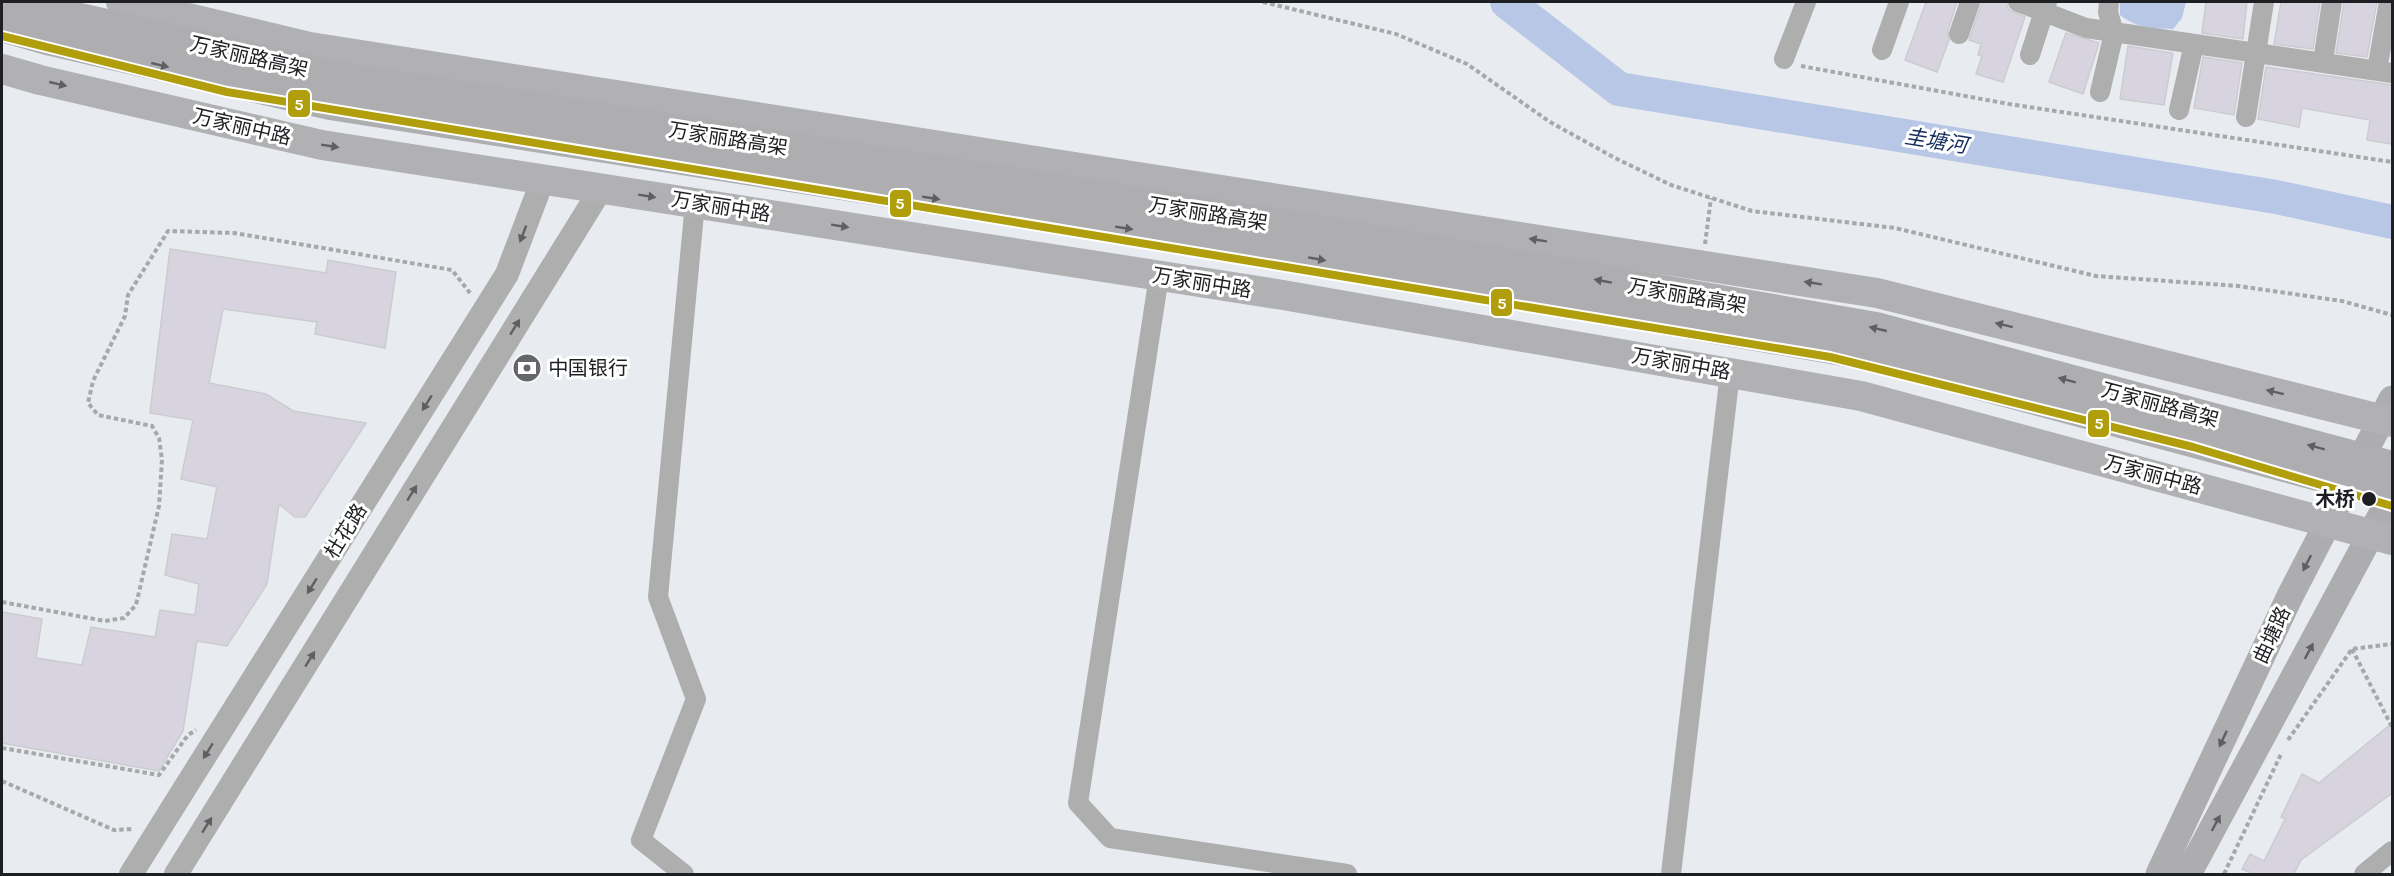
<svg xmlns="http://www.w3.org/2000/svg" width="2394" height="876" font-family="Karla,'Noto Sans SC',sans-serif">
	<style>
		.water { fill: #b7c7e5 }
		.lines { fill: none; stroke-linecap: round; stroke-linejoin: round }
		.river { stroke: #b7c7e5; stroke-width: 34 }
		.building { fill: #d8d4df; stroke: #cbccd0; stroke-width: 1.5 }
		.path { stroke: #a7a8a9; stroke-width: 4; stroke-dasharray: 4.5 3; stroke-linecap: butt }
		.minor { stroke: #aeaeaf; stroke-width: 20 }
		.tertiary { stroke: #aeaeaf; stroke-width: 24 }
		.secondary { stroke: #adadaf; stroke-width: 27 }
		.primary { stroke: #b1b0b3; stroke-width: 30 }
		.trunk-bridge { stroke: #aeaeb0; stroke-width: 32 }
		.metro-1-casing { stroke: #fff; stroke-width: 12 }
		.metro-1 { stroke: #b09e0c; stroke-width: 8 }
		.oneway { fill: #5e5f62 }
		.oneway2 { fill: #606063 }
		.oneway3 { fill: #5e5f61 }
		.stop-dot { fill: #1d1f22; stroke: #fff; stroke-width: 2 }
		.labels { text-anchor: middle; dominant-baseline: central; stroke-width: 6; stroke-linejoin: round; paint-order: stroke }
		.street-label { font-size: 20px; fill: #1d1f22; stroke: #fff }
		.poi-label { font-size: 20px; fill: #1d1f22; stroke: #fff; text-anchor: start }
		.stop-label { font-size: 20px; font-weight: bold; fill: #1d1f22; stroke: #fff; text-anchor: end }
		.water-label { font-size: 21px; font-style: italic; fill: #162d5e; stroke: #fff }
		.line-badge { stroke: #fff; stroke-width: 2 }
		.badge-label { font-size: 16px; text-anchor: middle; font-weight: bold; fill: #fff }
	</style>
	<rect width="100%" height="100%" fill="#e8ebf0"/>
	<path class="water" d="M2120,2H2186L2182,18L2173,29C2152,28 2136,28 2120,15Z"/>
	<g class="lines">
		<path class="river" d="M1507,2L1619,89L2276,197L2392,222"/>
	</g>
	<path class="building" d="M1926,2H1957L1948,30L1949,40L1937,72L1905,60Z
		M1982,2H2006L2009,10L2025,17L2003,82L1976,74L1982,56L1978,55L1981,44L1969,40Z
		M2206,2H2247L2243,39L2202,33Z
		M2281,2H2320L2313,49L2274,44Z
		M2344,2H2377L2367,57L2336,53Z
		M2066,33L2099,43L2083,94L2049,82Z
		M2128,46L2173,53L2164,105L2120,99Z
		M2203,57L2242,63L2234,115L2194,108Z
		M2266,67L2392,85V144L2367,140L2370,120L2302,108L2299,127L2258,119Z
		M170,249L326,273L328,260L396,272L385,348L315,334L317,322L223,309L209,383L266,394L293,411L366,423L305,517H295L279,504L267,584L227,646L197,641L183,731L159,771L2,743V612L42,619L36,658L82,665L91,627L155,637L160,610L195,615L199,584L165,575L172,534L207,539L217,487L181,479L193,420L150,413Z
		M2392,723V793L2301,860L2294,874H2254L2242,869L2250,854L2264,861L2285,819L2281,817L2302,774L2319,783Z"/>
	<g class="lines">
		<path class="path" d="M1263,2L1396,34L1467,64L1550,122L1615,158L1671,185L1752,211L1895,228L2096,276L2238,286L2342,301L2392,315
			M1801,66L2009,104L2392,162
			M1705,244L1711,198
			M2,602L105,621L124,618L136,605L159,506L162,460L159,438L152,426L98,415L88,403L93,381L125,316L128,295L168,231L234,233L452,270L470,293
			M2352,649L2392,727
			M2288,740L2352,649L2392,644
			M2,748L159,775L188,735L196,730
			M2,781L114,830L134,829
			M2224,874L2282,752"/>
		<path class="minor" d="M2018,2L2086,28L2392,73
			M1959,34L1970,2
			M1882,50L1899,2
			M2030,55L2047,2
			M1784,59L1806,2
			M2323,61L2332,2
			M2377,70L2389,2
			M2100,92L2114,33L2108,12L2109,2
			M2179,110L2194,44
			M2246,117L2264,2
			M1159,276L1078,803L1110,838L1347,874
			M684,874L641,840L696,699L658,597L695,203
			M1671,874L1730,373
			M2364,874L2392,851"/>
		<path class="tertiary" d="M131,874L507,274L543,179
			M176,874L601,189"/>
		<path class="secondary" d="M2159,874L2290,596L2392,399
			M2188,874L2392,495"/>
		<path class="primary" d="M121,2L310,47L1877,293L2392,422
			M2,69L40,80L322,145L1283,295L1861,396L2392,540"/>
		<path class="trunk-bridge" d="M16,2L58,14L335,77L1295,227L1876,328L2392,467
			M2,26L51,40L330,104L1290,254L1871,355L2392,495"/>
		<g class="metro-1-casing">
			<path id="metro-1" d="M2,36L227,92L1830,357L2193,447L2392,506"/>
		</g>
		<use href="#metro-1" class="metro-1"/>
	</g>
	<defs><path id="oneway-solid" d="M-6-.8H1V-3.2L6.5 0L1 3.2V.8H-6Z" transform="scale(1.5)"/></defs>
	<g class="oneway">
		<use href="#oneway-solid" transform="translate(160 65) rotate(13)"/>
		<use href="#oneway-solid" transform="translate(931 198) rotate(9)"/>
		<use href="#oneway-solid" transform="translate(1124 228) rotate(9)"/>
		<use href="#oneway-solid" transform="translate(1317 259) rotate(10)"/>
		<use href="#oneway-solid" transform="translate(1603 281) rotate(-170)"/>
		<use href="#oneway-solid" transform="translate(1878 329) rotate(-167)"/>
		<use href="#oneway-solid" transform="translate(2067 380) rotate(-165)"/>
		<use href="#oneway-solid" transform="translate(2316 447) rotate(-165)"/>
	</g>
	<g class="oneway2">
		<use href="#oneway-solid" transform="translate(58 84) rotate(13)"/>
		<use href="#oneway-solid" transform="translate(330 146) rotate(9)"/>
		<use href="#oneway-solid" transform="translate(647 196) rotate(9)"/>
		<use href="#oneway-solid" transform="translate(840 226) rotate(9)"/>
		<use href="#oneway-solid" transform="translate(1538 240) rotate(-171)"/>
		<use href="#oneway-solid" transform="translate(1813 283) rotate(-171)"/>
		<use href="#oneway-solid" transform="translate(2004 325) rotate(-166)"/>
		<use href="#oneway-solid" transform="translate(2275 392) rotate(-166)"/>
	</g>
	<g class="oneway3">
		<use href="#oneway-solid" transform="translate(523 234) rotate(111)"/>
		<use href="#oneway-solid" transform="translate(515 327) rotate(-58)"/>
		<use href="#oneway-solid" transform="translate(427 403) rotate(122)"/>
		<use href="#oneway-solid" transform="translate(412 493) rotate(-58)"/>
		<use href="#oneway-solid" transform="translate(2307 563) rotate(117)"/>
		<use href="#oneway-solid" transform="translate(312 586) rotate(122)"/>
		<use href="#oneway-solid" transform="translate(2309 651) rotate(-62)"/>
		<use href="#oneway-solid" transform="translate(310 659) rotate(-58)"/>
		<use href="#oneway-solid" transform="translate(2223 739) rotate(115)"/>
		<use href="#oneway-solid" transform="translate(208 751) rotate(122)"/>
		<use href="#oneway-solid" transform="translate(2216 823) rotate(-62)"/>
		<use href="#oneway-solid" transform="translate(207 825) rotate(-58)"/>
	</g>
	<defs>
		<g id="bank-disc" transform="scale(1.5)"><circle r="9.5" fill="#64666a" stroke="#fff"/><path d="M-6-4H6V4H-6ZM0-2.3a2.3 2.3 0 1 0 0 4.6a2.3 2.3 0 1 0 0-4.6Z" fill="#fff"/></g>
	</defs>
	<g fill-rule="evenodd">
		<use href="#bank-disc" x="527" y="368"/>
	</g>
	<circle class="stop-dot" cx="2369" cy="499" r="8"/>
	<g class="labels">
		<g class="street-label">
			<text transform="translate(249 57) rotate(13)">万家丽路高架</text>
			<text transform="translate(242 127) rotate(13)">万家丽中路</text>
			<text transform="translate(728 139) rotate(9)">万家丽路高架</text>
			<text transform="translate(721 207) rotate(9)">万家丽中路</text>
			<text transform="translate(1208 214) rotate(9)">万家丽路高架</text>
			<text transform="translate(1202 283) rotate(9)">万家丽中路</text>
			<text transform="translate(1687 296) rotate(10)">万家丽路高架</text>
			<text transform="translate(1681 364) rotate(10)">万家丽中路</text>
			<text transform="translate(2160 405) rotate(15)">万家丽路高架</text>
			<text transform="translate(2153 475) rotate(15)">万家丽中路</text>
			<text transform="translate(346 531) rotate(-58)">杜花路</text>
			<text transform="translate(2272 635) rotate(-65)">曲塘路</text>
		</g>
		<g class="poi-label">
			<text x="548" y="368">中国银行</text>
		</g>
		<g class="stop-label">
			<text x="2355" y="499">木桥</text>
		</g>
		<g class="water-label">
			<text transform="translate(1936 141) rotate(9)">圭塘河</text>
		</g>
	</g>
	<g class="line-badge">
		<rect x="287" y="89" width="24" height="29" rx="6" fill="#b09e0c"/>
		<rect x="889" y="189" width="23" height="29" rx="6" fill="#b09e0c"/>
		<rect x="1490" y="288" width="23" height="29" rx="6" fill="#b09e0c"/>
		<rect x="2087" y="409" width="23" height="29" rx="6" fill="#b09e0c"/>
	</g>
	<g class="badge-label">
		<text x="299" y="110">5</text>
		<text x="900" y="209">5</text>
		<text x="1502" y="309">5</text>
		<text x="2099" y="429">5</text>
	</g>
	<rect width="2394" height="876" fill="none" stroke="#1d1f22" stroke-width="6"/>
</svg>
